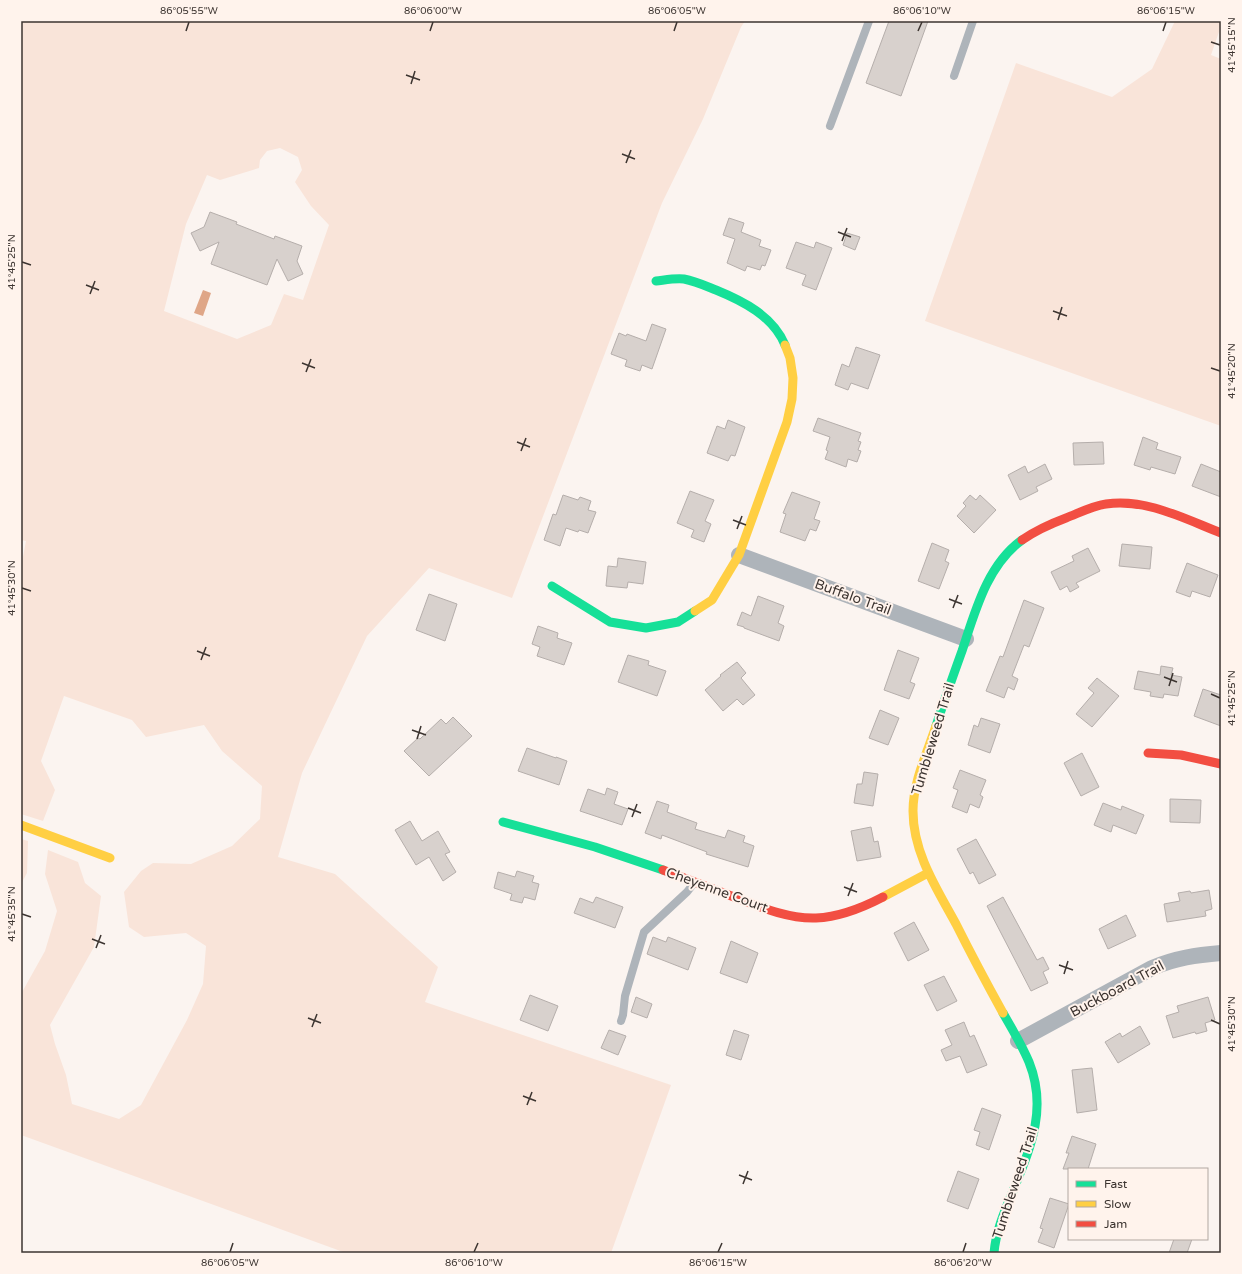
<svg xmlns="http://www.w3.org/2000/svg" width="1242" height="1274" font-family="'Varela Round',sans-serif">
	<style>
		.green { fill: #f9e4d9; fill-rule: evenodd }
		.water { fill: #dfa687 }
		.building { fill: #d8d1cd; stroke: #b5aeab }
		.lines { fill: none; stroke-linecap: round; stroke-linejoin: round }
		.lane { stroke: #aeb4ba; stroke-width: 8 }
		.street { stroke: #aeb4ba; stroke-width: 16 }
		.fast { stroke: #16e098; stroke-width: 9 }
		.slow { stroke: #ffcf43; stroke-width: 9 }
		.jam { stroke: #f24e42; stroke-width: 9 }
		.ticks { fill: none; stroke: #3c3430; stroke-width: 1.5 }
		.labels { text-anchor: middle; dominant-baseline: central; stroke-width: 4; stroke-linejoin: round; paint-order: stroke }
		.street-label { font-size: 14px; fill: #3c3430; stroke: #fff3ec }
		.neatline { fill: none; stroke: #3c3430; stroke-width: 1.5 }
		.ticks-label { font-size: 10px; text-anchor: middle; fill: #3c3430 }
	</style>
	<rect width="100%" height="100%" fill="#fbf4f0"/>
	<path class="green" d="M21,21H745L741,27L703,119L662,203L512,598L429,568L367,636L302,773L278,857L335,874L438,967L425,1002L671,1085L611,1253H346L21,1135V994L45,951L57,911L45,874L48,850L78,862L85,883L101,896L94,947L50,1025L55,1044L66,1075L72,1104L119,1119L141,1105L187,1020L203,984L206,946L186,933L144,937L129,927L124,892L141,871L153,863L191,864L232,846L260,819L262,786L222,751L204,725L146,737L132,720L64,696L41,761L55,790L43,821L21,814V567L26,541L21,540ZM280,148L298,157L302,170L295,182L311,206L329,225L303,300L284,294L271,325L237,339L164,311L186,224L207,175L220,180L259,168L260,160L267,151Z
		M1175,21H1221V26L1211,55L1221,59V426L925,321L1016,63L1112,97L1152,69Z
		M21,839L28,841L27,873L21,884Z"/>
	<path class="water" d="M203,290L211,293L203,316L194,313Z"/>
	<path class="building" d="M889,21H928L901,96L866,83Z
		M210,212L237,222L236,224L274,239L275,236L302,246L297,261L303,274L288,281L277,259L267,285L211,264L219,242L200,251L191,233L204,227Z
		M729,218L744,223L741,232L761,240L759,246L771,250L765,266L762,265L760,270L747,266L745,271L727,263L735,239L723,235Z
		M847,233L860,237L855,250L843,245Z
		M796,242L814,248L816,242L832,248L816,290L802,285L806,275L786,268Z
		M652,324L666,329L652,369L642,365L640,371L625,366L627,360L611,354L619,333L626,336L627,334L646,341Z
		M856,347L880,355L868,389L851,383L848,390L835,385L842,364L849,367Z
		M818,418L861,433L858,441L861,442L858,450L861,451L857,462L848,459L846,467L825,459L828,451L826,450L830,437L813,431Z
		M728,420L745,427L735,456L731,455L728,461L707,453L717,426L725,429Z
		M1143,437L1158,443L1156,449L1181,457L1175,474L1151,467L1150,470L1134,465Z
		M1103,442L1104,464L1074,465L1073,443Z
		M1045,464L1052,479L1036,487L1038,491L1020,500L1008,475L1025,466L1028,473Z
		M1201,464L1221,472V497L1192,486Z
		M690,491L714,500L705,521L711,524L704,542L691,537L694,530L677,523Z
		M792,492L820,502L814,519L820,521L816,531L810,529L805,541L780,532L786,514L783,513Z
		M563,495L578,500L580,497L591,501L588,510L596,512L588,533L579,530L578,532L566,528L560,546L544,540L553,514L556,515Z
		M970,495L976,500L980,495L996,510L974,533L957,516L966,506L963,503Z
		M932,543L949,550L945,561L949,563L939,589L918,581Z
		M1122,544L1152,547L1150,569L1119,566Z
		M1088,548L1100,571L1076,583L1079,587L1070,592L1067,586L1060,590L1051,572L1074,561L1072,556Z
		M618,558L646,562L643,584L628,582L627,588L606,586L608,566L617,567Z
		M1187,563L1218,575L1210,597L1192,591L1190,597L1176,592Z
		M429,594L457,604L445,641L416,630Z
		M758,596L784,606L778,623L784,626L779,641L744,628V627L737,625L742,612L751,616Z
		M1024,600L1044,608L1029,647L1024,645L1012,676L1018,679L1014,690L1008,687L1004,698L986,691L1000,656L1003,657Z
		M538,626L558,633L557,638L572,643L564,665L537,656L540,647L532,644Z
		M898,650L919,658L910,682L915,684L909,699L884,690Z
		M628,655L649,661L648,665L666,671L657,696L618,682Z
		M737,662L746,673L741,678L755,695L743,705L737,699L723,711L705,690L721,676L720,675Z
		M1161,666L1173,668L1171,675L1182,677L1178,696L1164,694L1163,698L1150,696L1151,692L1134,689L1138,671L1160,675Z
		M1097,678L1119,696L1092,727L1076,714L1094,693L1088,688Z
		M1203,689L1221,695V726L1194,716Z
		M880,710L899,718L888,745L869,738Z
		M453,717L472,736L429,776L404,751L418,738L420,739L441,719L446,724Z
		M981,718L1000,724L990,753L968,745L974,725L978,727Z
		M527,748L556,758V757L567,761L559,785L518,771Z
		M1082,753L1099,787L1081,796L1064,763Z
		M960,770L986,780L980,795L983,797L979,808L970,804L967,813L952,807L958,790L953,788Z
		M864,772L878,774L873,806L854,803L857,784H862Z
		M607,788L618,792L614,804L628,809L622,825L580,811L588,789L605,795Z
		M1170,799L1201,800L1200,823L1170,822Z
		M657,801L669,805L667,812L697,823L695,829L725,838L728,830L745,836L743,842L754,846L748,867L706,854L707,852L662,835L661,839L645,833Z
		M1103,803L1121,810L1122,806L1144,815L1136,834L1113,825L1111,832L1094,825Z
		M410,821L422,841L438,831L450,852L445,854L456,872L443,881L429,857L416,865L395,830Z
		M871,827L874,842L878,841L881,857L857,861L851,831Z
		M976,839L996,875L979,884L973,872L970,874L957,849Z
		M517,871L534,876L532,882L539,884L535,900L524,897L522,903L510,900L512,894L494,888L498,872L515,877Z
		M1209,890L1212,909L1205,911L1206,916L1167,922L1164,904L1180,901L1178,893L1190,891L1191,893Z
		M596,897L623,907L615,928L574,913L580,898L593,903Z
		M1003,897L1037,960L1043,957L1049,969L1043,972L1048,983L1031,991L987,906Z
		M1126,915L1136,936L1108,949L1099,929Z
		M914,922L929,950L908,961L894,933Z
		M653,937L666,942L668,937L696,948L688,970L647,954Z
		M731,941L758,953L747,983L720,973Z
		M944,976L957,1001L937,1011L924,985Z
		M530,995L558,1006L548,1031L520,1020Z
		M636,997L652,1004L647,1018L631,1012Z
		M1208,997L1215,1020L1205,1023L1207,1031L1196,1034L1195,1032L1173,1038L1166,1016L1179,1012L1177,1006Z
		M964,1022L970,1037L974,1035L987,1065L967,1073L960,1056L946,1061L941,1050L952,1045L945,1030Z
		M1140,1026L1150,1044L1118,1063L1105,1042L1120,1033L1122,1037Z
		M609,1030L626,1036L618,1055L601,1048Z
		M734,1030L749,1035L741,1060L726,1055Z
		M1092,1068L1097,1110L1077,1113L1072,1070Z
		M982,1108L1001,1115L989,1150L976,1145L980,1132L974,1130Z
		M1072,1136L1096,1144L1088,1169H1063L1069,1153H1066Z
		M958,1171L979,1179L968,1209L947,1201Z
		M1050,1198L1069,1204L1054,1248L1038,1242L1043,1229L1040,1228Z
		M1174,1239H1192L1187,1253H1169Z"/>
	<g class="lines">
		<path class="lane" d="M954,76L973,21
			M830,126L869,21
			M621,1021L623,1015L625,996L644,932L687,892L694,883"/>
		<path class="street" d="M739,555L966,639
			M1018,1041L1152,968C1175,958 1197,955 1221,953"/>
		<path class="fast" d="M656,281C665,280 675,278 684,279C695,281 706,286 716,290C743,301 773,316 785,345
			M552,586L610,622L646,628L678,622L695,611
			M936,726C944,701 953,676 962,651C975,612 987,565 1022,540
			M503,822L595,847L663,870
			M994,1253C996,1229 1006,1208 1015,1186C1032,1144 1047,1107 1029,1062C1022,1045 1012,1029 1003,1013"/>
		<path class="slow" d="M695,611L712,600L739,555L787,422L792,399L793,378L790,358L785,345
			M936,726C927,753 913,782 913,811C913,853 937,889 956,924C971,954 987,984 1003,1013
			M21,825L110,858
			M883,897L928,873"/>
		<path class="jam" d="M1022,540C1035,531 1050,524 1066,518C1079,513 1092,506 1106,504C1146,498 1185,519 1221,533
			M1148,753L1181,755L1221,764
			M663,870C687,879 710,888 734,897C760,907 788,919 816,918C840,917 862,908 883,897"/>
	</g>
	<path class="ticks" d="M186,31L189,22M430,31L433,22M674,31L677,22M918,31L922,22M1163,31L1166,22M1211,42L1220,45M406,75L420,80M411,84L415,71M622,154L635,159M626,163L631,150M838,232L851,237M842,241L847,228M22,262L31,265M86,285L99,290M90,294L95,281M1053,311L1067,316M1058,320L1062,307M302,363L315,368M1211,368L1220,371M306,372L311,359M517,442L530,447M521,451L526,438M733,520L746,525M737,529L742,516M22,588L31,591M949,599L962,604M953,608L958,595M197,651L210,656M201,660L206,647M1164,677L1177,682M1169,686L1173,673M1211,694L1220,698M412,730L426,735M417,739L421,726M628,808L641,813M632,817L637,804M844,887L857,892M848,896L853,883M22,914L31,917M92,939L105,944M96,948L101,935M1059,965L1073,970M1064,974L1068,961M308,1018L321,1023M1211,1020L1220,1024M312,1027L317,1014M523,1096L536,1101M527,1105L532,1092M739,1175L752,1180M743,1184L748,1171M230,1252L233,1243M474,1252L478,1243M718,1252L722,1243M963,1252L966,1243"/>
	<g class="labels">
		<g class="street-label">
			<text transform="translate(853 597) rotate(20)">Buffalo Trail</text>
			<text transform="translate(933 739) rotate(-73)">Tumbleweed Trail</text>
			<text transform="translate(717 890) rotate(20)">Cheyenne Court</text>
			<text transform="translate(1117 989) rotate(-28)">Buckboard Trail</text>
			<text transform="translate(1015 1183) rotate(-72)">Tumbleweed Trail</text>
		</g>
	</g>
	<rect width="1242" height="1274" fill="none" stroke="#fff3ec" stroke-width="44"/>
	<rect x="1068" y="1168" width="140" height="72" fill="#fff3ec" stroke="#b1a7a1"/>
	<rect x="1076" y="1181" width="20" height="6" fill="#16e098" stroke="#b1a7a1"/>
	<text x="1104" y="1188" font-size="12" fill="#3c3430">Fast</text>
	<rect x="1076" y="1201" width="20" height="6" fill="#ffcf43" stroke="#b1a7a1"/>
	<text x="1104" y="1208" font-size="12" fill="#3c3430">Slow</text>
	<rect x="1076" y="1221" width="20" height="6" fill="#f24e42" stroke="#b1a7a1"/>
	<text x="1104" y="1228" font-size="12" fill="#3c3430">Jam</text>
	<rect x="22" y="22" width="1198" height="1230" class="neatline"/>
	<g class="ticks-label">
		<text x="189" y="14">86°05'55"W</text>
		<text x="433" y="14">86°06'00"W</text>
		<text x="677" y="14">86°06'05"W</text>
		<text x="922" y="14">86°06'10"W</text>
		<text x="1166" y="14">86°06'15"W</text>
		<text transform="translate(1231 45) rotate(-90)" y="4">41°45'15"N</text>
		<text transform="translate(11 262) rotate(-90)" y="4">41°45'25"N</text>
		<text transform="translate(1231 371) rotate(-90)" y="4">41°45'20"N</text>
		<text transform="translate(11 588) rotate(-90)" y="4">41°45'30"N</text>
		<text transform="translate(1231 698) rotate(-90)" y="4">41°45'25"N</text>
		<text transform="translate(11 914) rotate(-90)" y="4">41°45'35"N</text>
		<text transform="translate(1231 1024) rotate(-90)" y="4">41°45'30"N</text>
		<text x="230" y="1266">86°06'05"W</text>
		<text x="474" y="1266">86°06'10"W</text>
		<text x="718" y="1266">86°06'15"W</text>
		<text x="963" y="1266">86°06'20"W</text>
	</g>
</svg>
